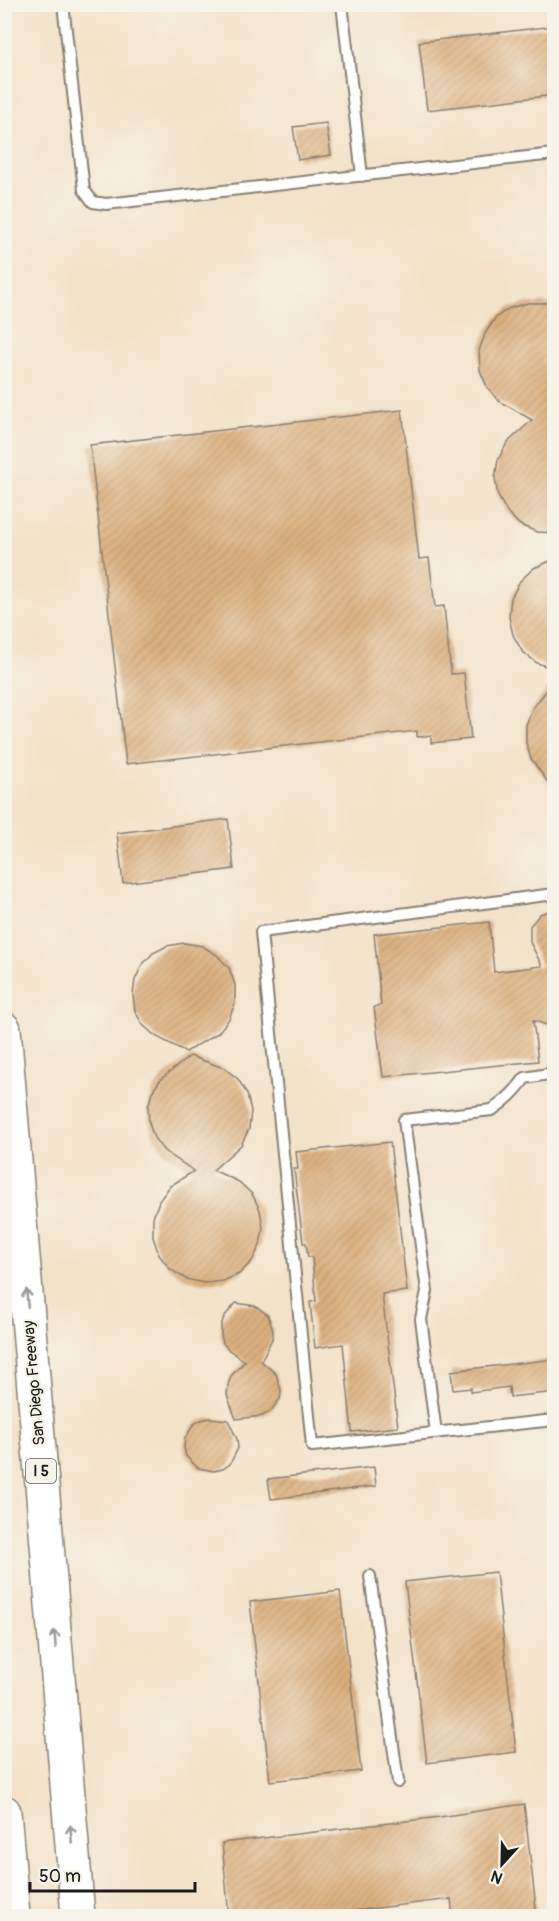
<svg xmlns="http://www.w3.org/2000/svg" width="559" height="1921" font-family="Pangolin,sans-serif">
	<style>
		.building { fill: url(#building-hatch) }
		.lines { fill: none; stroke-linecap: round; stroke-linejoin: round }
		.lane-casing { stroke: #887f72; stroke-width: 14 }
		.highway-casing { stroke: #887f72; stroke-width: 36 }
		.lane { stroke: #fff; stroke-width: 10 }
		.highway { stroke: #fff; stroke-width: 33 }
		.oneway { stroke: #999 }
		.labels { text-anchor: middle; dominant-baseline: central; stroke-width: 4.5; stroke-linejoin: round; paint-order: stroke }
		.shield { fill: #f7f3e8; stroke: #5e5c59; stroke-width: 1.5 }
		.shield-label { font-size: 15px; font-weight: bold; fill: #1c1c1c }
		.street-label { font-size: 16px; fill: #1c1c1c; stroke: #f7f3e8 }
	</style>
	<defs>
		<pattern id="building-hatch" width="6" height="6" patternUnits="userSpaceOnUse" patternTransform="scale(1.5)"><rect width="6" height="6" fill="#dcb07f"/><path d="M-1 1l2-2M0 6l6-6M5 7l2-2" fill="none" stroke="#bc976d"/></pattern>
	</defs>
	<rect width="100%" height="100%" fill="#f7f3e8"/>
	<filter id="ink" filterUnits="userSpaceOnUse"><feTurbulence type="fractalNoise" baseFrequency=".0167" numOctaves="2"/><feDisplacementMap in="SourceGraphic" scale="12" xChannelSelector="R" yChannelSelector="G"/><feConvolveMatrix kernelMatrix="1 2 1 2 8 2 1 2 1" color-interpolation-filters="sRGB"/></filter>
	<filter id="wash" filterUnits="userSpaceOnUse"><feTurbulence type="fractalNoise" baseFrequency=".008" numOctaves="4" result="noise"/><feDisplacementMap in="SourceGraphic" scale="24" xChannelSelector="R" yChannelSelector="G"/><feGaussianBlur stdDeviation="1.35" result="paint"/><feColorMatrix in="noise" values="0 0 0 0 0 0 0 0 0 0 0 0 0 0 0 0 0 1.4 0 .05"/><feComposite in="paint" operator="in"/></filter>
	<g filter="url(#wash)">
		<rect width="100%" height="100%" fill="#f3e2c9"/>
		<g id="blocks">
			<path class="building" d="M555,26V95L427,110L419,42Z
				M326,123L331,155L298,160L293,127Z
				M528,303H546L555,307V533L537,532L520,525L507,512L498,496L495,478L498,460L507,443L532,420L499,401L487,387L480,370L479,351L485,334L495,318L510,308Z
				M402,410L419,559L429,558L435,607L444,606L451,674L464,673L471,739L431,743V736L417,737V731L126,764L90,445Z
				M555,559V669L537,663L522,651L513,635L509,617L511,598L520,581L534,568Z
				M555,680V792L531,759L526,743V725L532,709Z
				M228,819L234,869L123,883L117,833Z
				M555,909V1028L533,1020L538,1061L383,1077L374,1007L381,1005L374,934L489,922L494,972L542,966L530,942V926L540,914Z
				M184,943L202,946L217,955L229,968L235,985V1003L229,1019L218,1033L186,1052L155,1036L143,1025L135,1011L133,995L135,980L142,965L153,953L167,946Z
				M190,1056L224,1068L238,1079L247,1094L251,1111L249,1129L241,1145L213,1170L239,1182L252,1194L260,1210L263,1228L260,1245L252,1261L239,1274L223,1281L204,1283L186,1279L170,1269L159,1255L153,1237V1218L159,1201L170,1186L194,1171L164,1151L154,1138L149,1123L148,1107L152,1092L161,1079Z
				M390,1142L407,1291L382,1294L398,1427L352,1432L343,1344L315,1348L310,1302L316,1301L312,1257H308L306,1243H303L294,1169H298L296,1152Z
				M236,1303L255,1306L268,1315L273,1331L272,1339L261,1361L276,1374L281,1390L280,1399L270,1412L262,1416L236,1419L227,1395L228,1385L231,1376L245,1361L229,1350L223,1343L221,1335V1326L224,1317Z
				M555,1359V1392L510,1397L509,1387L471,1392V1388L453,1390L451,1371Z
				M210,1418L228,1420L237,1439L238,1448L230,1464L223,1469L214,1471L198,1468L186,1456L184,1447L185,1438L194,1424L201,1420Z
				M374,1467L376,1486L271,1499L268,1479Z
				M496,1572L516,1752L427,1763L405,1582Z
				M340,1591L361,1771L270,1781L250,1602Z
				M524,1804L537,1917H453L451,1899L302,1917H229L222,1843L440,1817Z"/>
		</g>
	</g>
	<g filter="url(#ink)">
		<use href="#blocks" fill-opacity="0" stroke="#887f72" stroke-width="1.5"/>
		<g class="lines">
			<g class="lane-casing">
				<path id="lane" d="M63,4L84,190L93,202L106,204L554,154
					M342,4L362,176
					M554,894L261,932L312,1446L554,1420
					M436,1433L421,1319L427,1291L404,1120L492,1110C506,1101 515,1092 525,1078L554,1073
					M370,1576L398,1782"/>
			</g>
			<g class="highway-casing">
				<path id="highway" d="M4,1029L78,1916
					M4,1812L13,1916"/>
			</g>
			<use href="#lane" class="lane"/>
			<use href="#highway" class="highway"/>
		</g>
		<defs><path id="oneway-shaft" d="M-6 0H5M1.5-3L5.5 0L1.5 3" fill="none" stroke-width="1.6" stroke-linecap="round" stroke-linejoin="round" transform="scale(1.5)"/></defs>
		<g class="oneway">
			<use href="#oneway-shaft" transform="translate(27 1298) rotate(-95)"/>
			<use href="#oneway-shaft" transform="translate(55 1639) rotate(-95)"/>
			<use href="#oneway-shaft" transform="translate(71 1834) rotate(-95)"/>
		</g>
	</g>
	<g class="labels">
		<rect class="shield" x="26" y="1459" width="30" height="24" rx="4.5"/>
		<g class="shield-label">
			<text x="41" y="1471">I 5</text>
		</g>
		<g class="street-label">
			<text transform="translate(34 1383) rotate(-95)">San Diego Freeway</text>
		</g>
	</g>
	<rect width="559" height="1921" fill="none" stroke="#f7f3e8" stroke-width="24"/>
	<g transform="translate(502 1864) rotate(202)" stroke="#f7f3e8" stroke-width="4.5" paint-order="stroke">
	<path d="M0-4.5L10 22L0 15L-10 22Z" fill="#1c1c1c"/>
	<text y="-9" font-size="16" font-weight="bold" text-anchor="middle" fill="#1c1c1c">N</text>
	</g>
	<path d="M30 1882v9h165v-9" fill="none" stroke="#1c1c1c" stroke-width="3"/>
	<text x="39" y="1882" font-size="18" fill="#1c1c1c" stroke="#f7f3e8" stroke-width="4.5" paint-order="stroke">50 m</text>
</svg>
